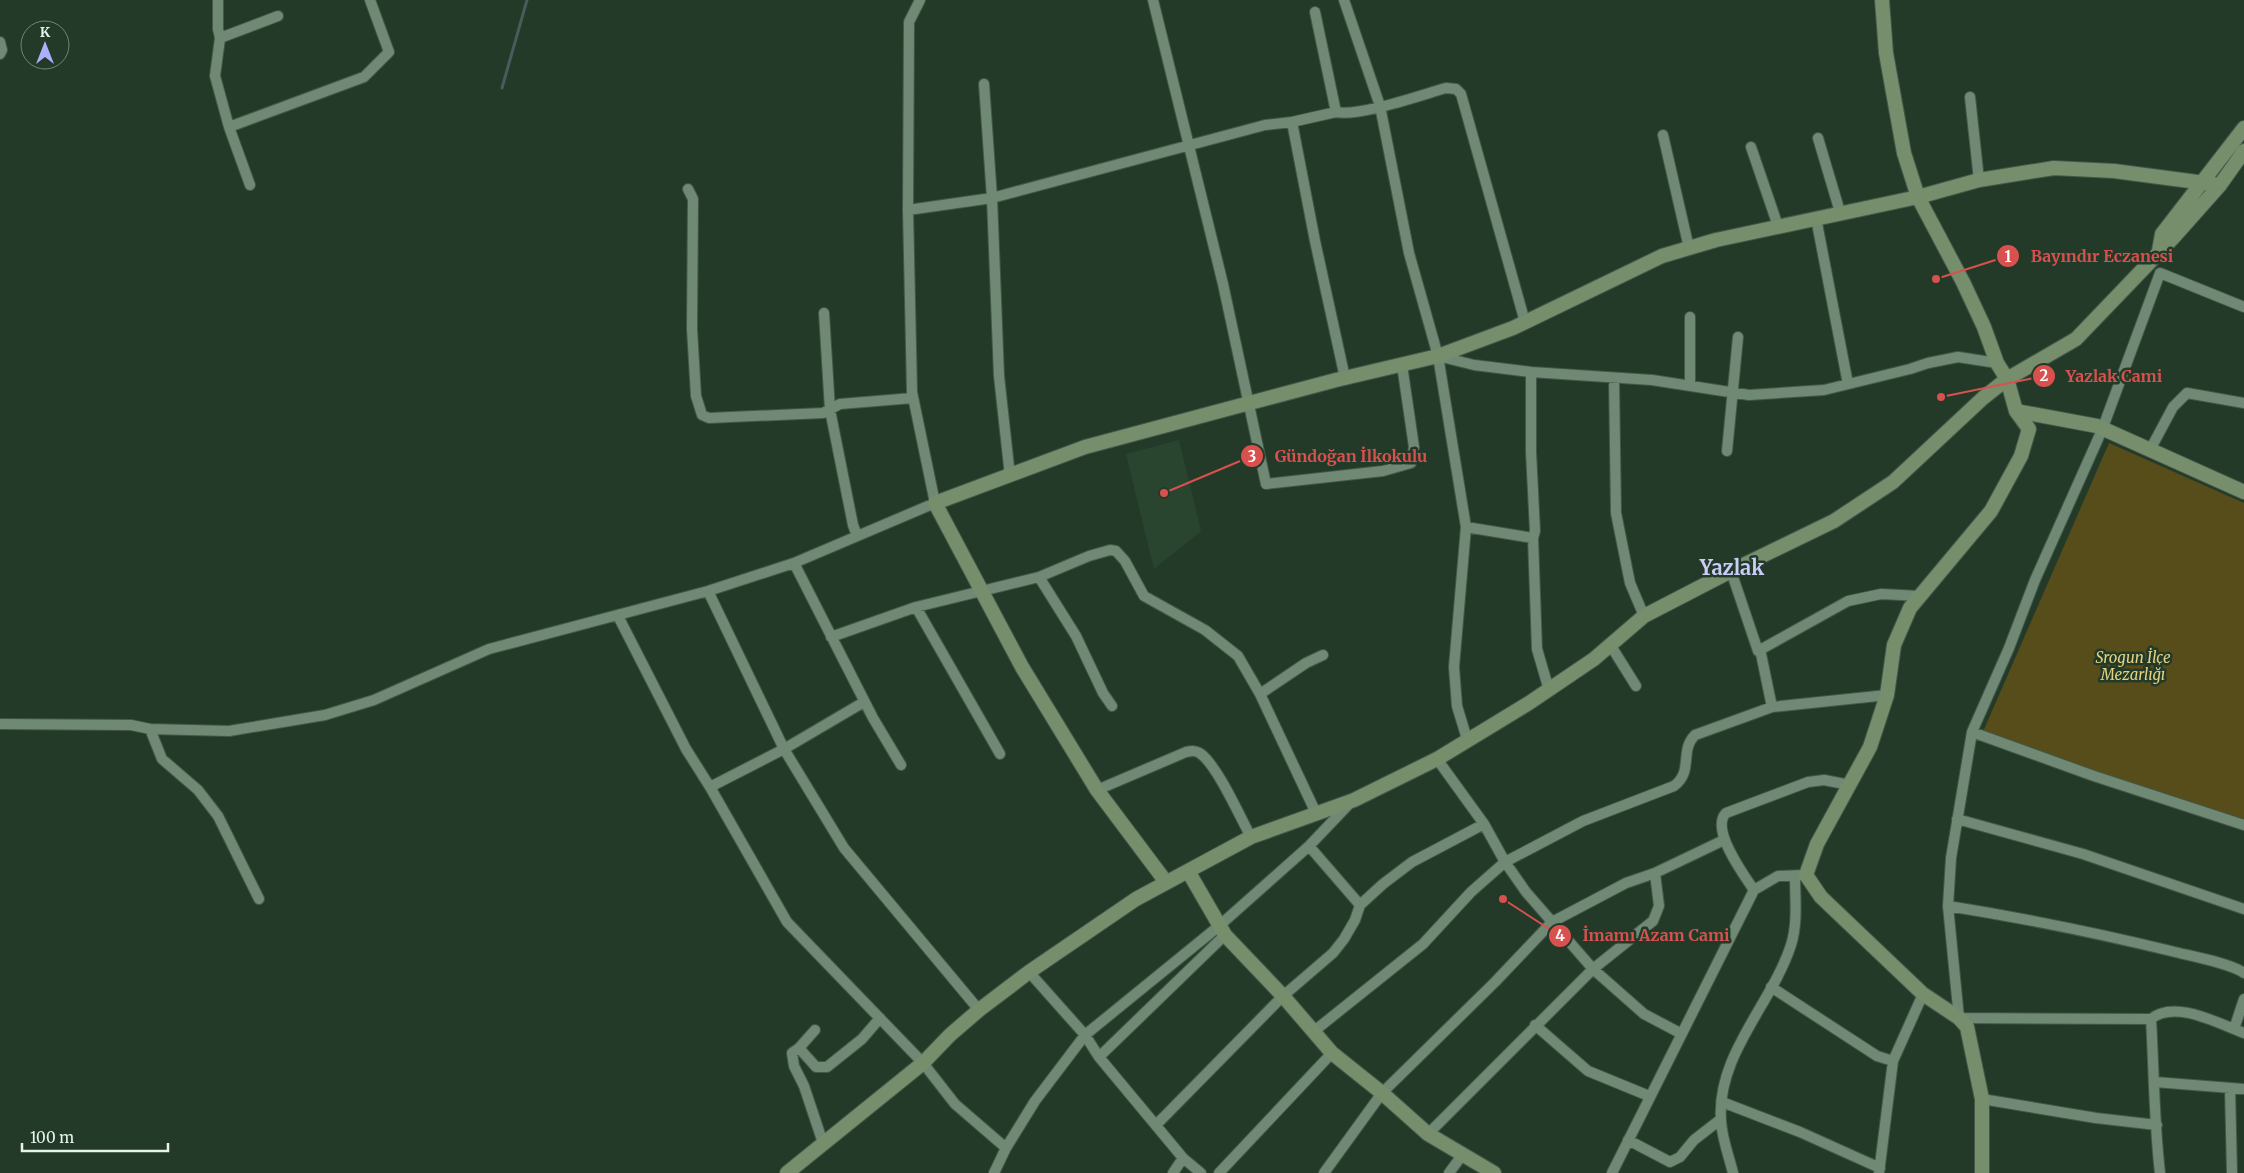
<svg xmlns="http://www.w3.org/2000/svg" width="2244" height="1173" font-family="Merriweather,serif">
	<style>
		.built { fill: #294530 }
		.green { fill: #574d1b }
		.lines { fill: none; stroke-linecap: round; stroke-linejoin: round }
		.stream { stroke: #485d5b; stroke-width: 3 }
		.street-casing { stroke: #445849; stroke-width: 12 }
		.secondary-casing { stroke: #445849; stroke-width: 16 }
		.street { stroke: #708975; stroke-width: 10 }
		.secondary { stroke: #768e6c; stroke-width: 14 }
		.labels { text-anchor: middle; dominant-baseline: central; stroke-width: 5; stroke-linejoin: round; paint-order: stroke }
		.park-label { font-size: 15px; font-style: italic; fill: #e3d280; stroke: #243a29 }
		.district-label { font-size: 20px; font-weight: bold; fill: #cacdf8; stroke: #243a29 }
		.leader { fill: none; stroke: #d9514e; stroke-width: 2 }
		.callout-dot { fill: #d9514e; stroke: #243a29; stroke-width: 2 }
		.mark-label { font-size: 15px; text-anchor: middle; font-weight: bold; fill: #fff }
		.callout-label { font-size: 16px; text-anchor: middle; font-weight: bold; fill: #d9514e; stroke: #243a29; stroke-width: 5; stroke-linejoin: round; paint-order: stroke }
	</style>
	<rect width="100%" height="100%" fill="#243a29"/>
	<path class="built" d="M1179,440L1201,531L1154,569L1126,454Z"/>
	<path class="green" d="M2109,443L2244,503V819L1982,734Z"/>
	<g class="lines">
		<path class="stream" d="M502,88L527,0"/>
		<g class="street-casing">
			<path id="street" d="M218,0V29L220,38L215,76L229,127L250,185
				M1153,0L1223,284L1266,484L1383,471L1411,463L1414,447L1402,365
				M1344,0L1380,106L1409,253L1438,356L1466,527L1454,667L1457,706L1467,739
				M1315,12L1336,112
				M220,38L278,16
				M0,42L2,50L0,54
				M984,84L992,198L999,376L1010,476
				M1970,97L1979,180
				M1292,122L1315,241L1345,378
				M229,127L364,77L389,52L370,0
				M1663,135L1689,248
				M1818,138L1840,212
				M1751,147L1778,226
				M688,189L693,199L692,329L696,396L702,415L709,418L823,413L840,404L913,398
				M908,210L992,198L1265,125L1292,122L1336,112C1359,117 1421,95 1446,88L1456,89L1461,94L1525,322
				M1816,218L1848,384
				M2244,307L2160,273L2102,430L2035,580L2009,648L1972,732L1951,858L1948,906L1959,1018L2151,1019C2175,999 2219,1024 2244,1033
				M824,313L830,410L853,525L857,536
				M1690,317V386
				M1438,356L1474,365L1531,372L1652,380L1749,395L1824,390L1910,369L1928,363L1958,357L1997,363
				M1531,372V452L1535,531L1533,538L1537,649L1549,690
				M1614,378L1616,513L1630,583L1644,616
				M2150,450L2173,407L2187,393L2244,403
				M1727,451L1738,337
				M1466,527L1533,538
				M794,563L873,718L901,765
				M1731,571L1758,651L1848,601L1881,594L1920,596
				M1039,577L1076,636L1103,693L1112,706
				M708,591L784,749L844,848L979,1010
				M916,607L1000,754
				M618,616L686,749L710,787L787,922L923,1063L955,1104L1006,1148
				M831,637L916,607L1039,577L1089,556L1110,550L1116,551L1125,561L1144,596L1205,630L1238,656L1260,694L1316,813
				M1611,646L1636,686
				M1760,649L1772,707
				M1260,694L1306,663L1323,655
				M0,724L131,725L150,729L229,731L325,715L374,700L489,649L708,591L794,563L935,503L912,392L908,210L909,22L920,0
				M150,729L162,759L198,790L218,816L259,899
				M1972,732L2094,776L2244,825
				M1437,759L1484,824L1505,862L1526,892L1593,969L1644,1014L1680,1033
				M710,787L784,749L864,702
				M1097,790L1186,752C1191,751 1196,750 1201,754C1218,767 1240,817 1251,837
				M1957,819L2083,854L2244,909
				M1309,846L1360,905
				M1754,890C1743,874 1710,829 1726,813L1808,782L1824,780L1850,785
				M1948,906C2023,918 2097,933 2171,951C2190,956 2230,963 2244,973
				M1029,972L1085,1035L1099,1057L1183,1158L1201,1173
				M1771,987L1877,1056L1893,1061
				M2151,1019C2154,1070 2154,1122 2160,1173
				M1535,1025L1588,1071L1649,1096
				M2234,1029L2244,999
				M815,1030L799,1048L792,1053L794,1066L804,1086L823,1143
				M1313,1032L1423,944L1471,892L1505,862L1583,821L1674,786C1694,771 1679,751 1695,735L1772,707L1887,695
				M799,1048L816,1067H827L862,1039L880,1018
				M1099,1057L1225,935
				M2155,1082L2244,1089
				M2230,1088L2232,1173
				M1982,1099L2096,1118L2157,1125
				M1722,1102L1800,1132L1880,1168
				M1156,1125L1283,996L1333,953L1344,939L1355,920L1360,905L1383,884L1412,862L1484,824
				M1428,1134L1593,969L1653,921L1659,906L1655,873
				M1628,1140L1670,1162L1680,1157L1694,1140L1721,1119
				M994,1173L1006,1148L1035,1101L1085,1035L1219,926L1309,846L1351,802
				M1173,1173L1183,1158
				M1219,1173L1332,1053
				M1324,1173L1382,1093L1495,982L1552,922L1626,883L1655,873L1724,840
				M1449,1173L1463,1154
				M1612,1173L1754,890L1778,876L1806,875
				M1733,1173C1729,1156 1722,1139 1721,1121C1716,1055 1772,1004 1791,945C1798,923 1795,898 1795,876
				M1879,1173L1893,1061L1923,994"/>
		</g>
		<g class="secondary-casing">
			<path id="secondary" d="M1882,0L1886,53L1904,153L1918,197L1963,282L1984,327L1997,363L2007,379L2016,411L2029,429L2021,456L1991,511L1910,608L1894,645L1887,695L1870,747L1817,844L1806,875L1821,897L1923,994L1959,1018L1967,1027L1982,1099V1173
				M2159,251L2162,234L2244,128
				M2016,411L2097,426L2244,492
				M1188,871L1225,935L1283,996L1332,1053L1382,1093L1428,1134L1494,1173
				M1166,882L1097,790L1022,667L935,503L1085,447L1336,380L1438,356L1513,328L1662,256L1716,240L1918,197L1979,180L2054,168L2114,171L2220,185
				M787,1173L923,1063L950,1035L979,1010L1029,972L1136,899L1251,837L1354,800L1437,759L1529,703L1594,659L1644,616L1731,571L1834,521L1893,482L1983,398L2007,379L2076,339L2172,239L2220,185L2244,151"/>
		</g>
		<use href="#street" class="street"/>
		<use href="#secondary" class="secondary"/>
	</g>
	<g class="labels">
		<g class="park-label">
			<text x="2133" y="657">Srogun İlçe<tspan x="2133" dy="17">Mezarlığı</tspan></text>
		</g>
		<g class="district-label">
			<text x="1732" y="567">Yazlak</text>
		</g>
	</g>
	<path class="leader" d="M1936 279L2008 256M1941 397L2044 376M1164 493L1252 456M1503 899L1560 936"/>
	<g class="callout-dot">
		<circle cx="1936" cy="279" r="5"/>
		<circle cx="1941" cy="397" r="5"/>
		<circle cx="1164" cy="493" r="5"/>
		<circle cx="1503" cy="899" r="5"/>
		<circle cx="2008" cy="256" r="12"/>
		<circle cx="2044" cy="376" r="12"/>
		<circle cx="1252" cy="456" r="12"/>
		<circle cx="1560" cy="936" r="12"/>
	</g>
	<g class="mark-label">
		<text x="2008" y="262">1</text>
		<text x="2044" y="381">2</text>
		<text x="1252" y="462">3</text>
		<text x="1560" y="941">4</text>
	</g>
	<g class="callout-label">
		<text x="2102" y="262">Bayındır Eczanesi</text>
		<text x="2114" y="382">Yazlak Cami</text>
		<text x="1351" y="462">Gündoğan İlkokulu</text>
		<text x="1656" y="941">İmamı Azam Cami</text>
	</g>
	<g transform="translate(45 45)"><circle r="24" fill="#243a29" stroke="#728475"/>
	<path d="M0-4L9 19L0 12L-9 19Z" fill="#acaffb"/>
	<text y="-8" font-size="14" font-weight="bold" text-anchor="middle" fill="#e6f3e8">K</text>
	</g>
	<path d="M22 1143v8h146v-8" fill="none" stroke="#e6f3e8" stroke-width="2.5"/>
	<text x="30" y="1143" font-size="15" fill="#e6f3e8" stroke="#243a29" stroke-width="4" paint-order="stroke">100 m</text>
</svg>
